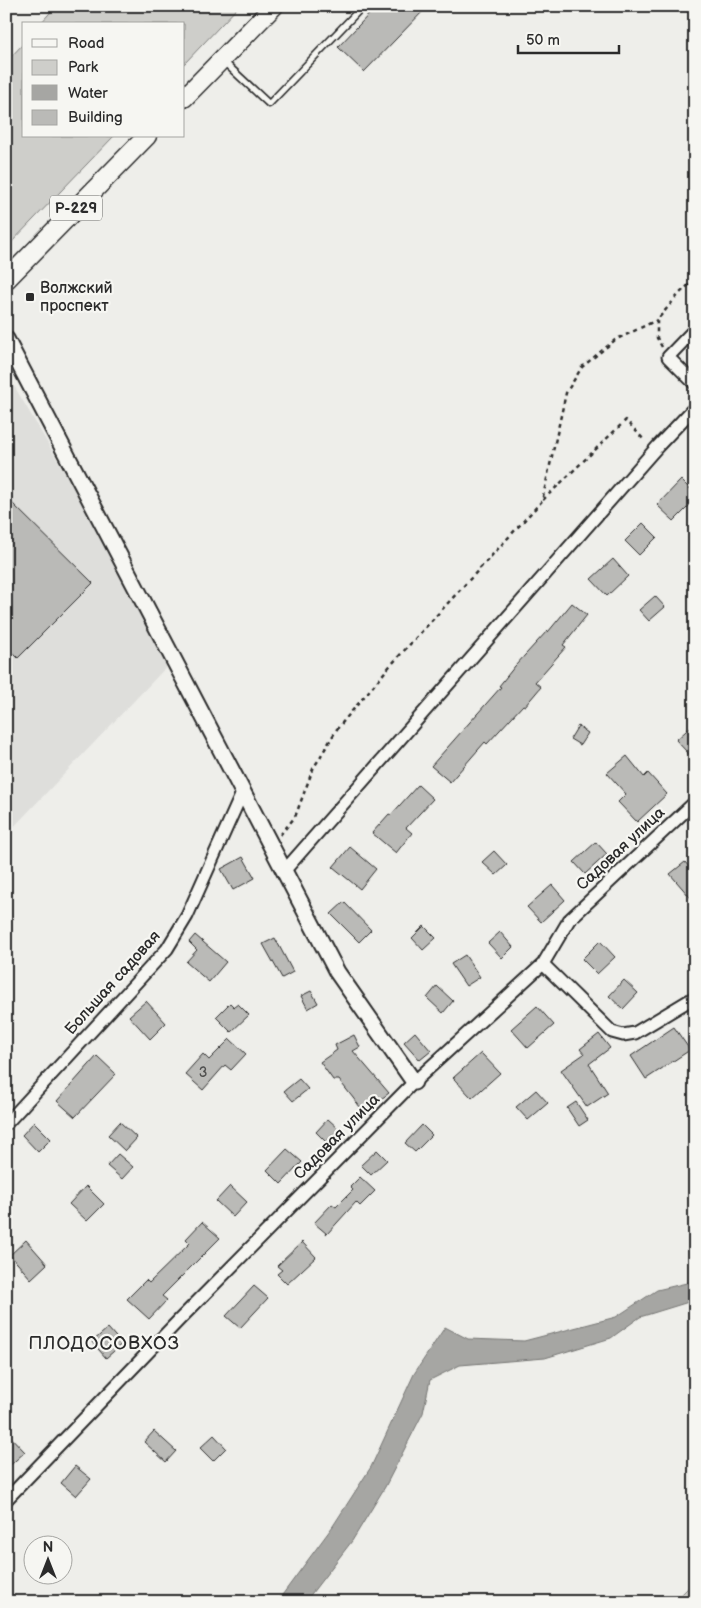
<svg xmlns="http://www.w3.org/2000/svg" width="701" height="1608" font-family="'Balsamiq Sans',sans-serif">
	<style>
		.built { fill: #dededb }
		.green { fill: #cececa; stroke: #7c7c7a }
		.water { fill: #a6a6a3; stroke: #757573 }
		.building { fill: #babab7; stroke: #2b2b2b }
		.lines { fill: none; stroke-linecap: round; stroke-linejoin: round }
		.lane-casing { stroke: #2b2b2b; stroke-width: 9 }
		.street-casing { stroke: #2b2b2b; stroke-width: 15 }
		.secondary-casing { stroke: #2b2b2b; stroke-width: 19 }
		.primary-casing { stroke: #2b2b2b; stroke-width: 21 }
		.path { stroke: #2b2b2b; stroke-width: 2.5; stroke-dasharray: 4 4; stroke-linecap: butt }
		.lane { stroke: #f6f6f2; stroke-width: 5.5 }
		.street { stroke: #f6f6f2; stroke-width: 11 }
		.secondary { stroke: #f6f6f2; stroke-width: 15 }
		.primary { stroke: #f6f6f2; stroke-width: 18 }
		.poi-dot { fill: #2b2b2b; stroke: #f6f6f2; stroke-width: 2 }
		.labels { text-anchor: middle; dominant-baseline: central; stroke-width: 4.5; stroke-linejoin: round; paint-order: stroke }
		.number-label { font-size: 14px; fill: #4f4f4e }
		.shield { fill: #f6f6f2; stroke: #686867; stroke-width: 1 }
		.shield-label { font-size: 15px; font-weight: bold; fill: #2b2b2b }
		.poi-label { font-size: 16px; fill: #2b2b2b; stroke: #f6f6f2; text-anchor: start }
		.street-label { font-size: 16px; fill: #2b2b2b; stroke: #f6f6f2 }
		.quarter-label { font-size: 19px; letter-spacing: 1px; fill: #2b2b2b; stroke: #f6f6f2 }
	</style>
	<rect width="100%" height="100%" fill="#eeeeea"/>
	<filter id="ink" filterUnits="userSpaceOnUse"><feTurbulence type="fractalNoise" baseFrequency=".02" numOctaves="2"/><feDisplacementMap in="SourceGraphic" scale="10" xChannelSelector="R" yChannelSelector="G"/><feConvolveMatrix kernelMatrix="1 2 1 2 8 2 1 2 1" color-interpolation-filters="sRGB"/></filter>
	<g filter="url(#ink)">
		<path class="built" d="M6,372L174,659L6,835Z"/>
		<path class="green" d="M56,6H239L184,64V24H40Z
			M24,43V136H114L6,248V62Z
			M695,1581V1602H674Z"/>
		<path class="water" d="M695,1281V1300L640,1317L611,1338L545,1358L460,1365L430,1380L423,1413L385,1487L352,1541L305,1602H277L333,1526L371,1467L414,1374L445,1327L468,1339L524,1341L616,1317L657,1290Z"/>
		<path class="building" d="M377,6H428L364,72L338,47Z
			M681,480L695,494V500L674,521L657,505Z
			M6,497L93,583L18,658L6,646Z
			M643,523L657,537L639,555L625,541Z
			M613,559L628,576L607,596L591,579Z
			M655,596L665,607L649,621L639,610Z
			M572,603L587,615L563,645L566,647L535,682L541,687L525,706L523,705L487,744L485,742L450,782L431,766L501,687L499,686L515,666L547,631L548,632Z
			M695,723V761L676,740Z
			M578,726L588,733L580,745L570,739Z
			M627,756L644,777L648,773L667,794L637,822L618,802L626,794L607,773Z
			M418,785L433,799L406,828L412,833L396,853L372,833L389,814L391,815Z
			M596,842L607,854L585,874L574,862Z
			M350,847L376,869L360,889L333,867Z
			M494,851L507,865L496,875L482,862Z
			M243,857L255,878L233,890L221,869Z
			M685,862L695,874V903L670,874Z
			M552,885L565,900L541,922L527,907Z
			M344,902L371,930L359,942L331,914Z
			M424,926L436,938L423,950L412,938Z
			M500,932L513,947L502,958L488,943Z
			M195,935L226,962L209,982L186,962L197,950L189,942Z
			M275,938L293,972L282,978L263,944Z
			M600,941L615,957L597,974L582,959Z
			M465,955L480,977L466,986L451,964Z
			M624,980L638,993L623,1009L609,996Z
			M437,986L453,1001L443,1013L427,998Z
			M311,991L318,1003L308,1009L301,996Z
			M146,1001L166,1023L150,1039L129,1016Z
			M230,1003L234,1007L238,1004L249,1015L231,1032L216,1017Z
			M537,1006L554,1025L528,1048L511,1029Z
			M674,1027L690,1050L646,1079L631,1056Z
			M415,1032L431,1051L420,1060L404,1042Z
			M599,1034L610,1048L589,1064L608,1093L587,1107L561,1070L584,1054L580,1049Z
			M354,1035L360,1047L353,1051L389,1093L364,1112L339,1080H333L320,1062L337,1050L335,1045Z
			M230,1039L246,1054L231,1070L225,1065L203,1090L185,1074L203,1054L209,1060Z
			M481,1053L500,1073L472,1098L453,1078Z
			M97,1056L116,1074L75,1117L57,1101Z
			M299,1079L308,1089L293,1101L284,1091Z
			M536,1090L548,1103L528,1120L516,1107Z
			M576,1102L588,1120L579,1126L567,1108Z
			M328,1119L339,1129L326,1142L316,1132Z
			M34,1122L51,1139L38,1152L22,1135Z
			M120,1122L137,1138L125,1151L108,1135Z
			M422,1125L432,1135L415,1152L405,1143Z
			M287,1149L302,1162L281,1184L267,1170Z
			M377,1150L387,1160L371,1175L361,1165Z
			M118,1154L133,1167L122,1179L107,1166Z
			M360,1177L375,1191L360,1206L356,1202L327,1234L314,1223L332,1204L336,1207L353,1190L350,1187Z
			M86,1186L104,1204L87,1221L69,1204Z
			M230,1186L247,1202L233,1217L216,1201Z
			M202,1222L220,1238L162,1296L167,1300L149,1319L127,1299L146,1280L149,1283L190,1243L186,1239Z
			M26,1240L47,1264L31,1279L10,1255Z
			M302,1242L316,1257L287,1284L277,1274L282,1270L277,1266Z
			M254,1286L268,1298L240,1328L226,1316Z
			M108,1328L122,1344L106,1358L92,1342Z
			M154,1431L176,1451L166,1462L144,1442Z
			M6,1432L25,1452L6,1469Z
			M214,1435L226,1448L213,1461L200,1448Z
			M75,1466L91,1479L76,1496L61,1483Z"/>
		<g class="lines">
			<g class="lane-casing">
				<path id="lane" d="M223,61L269,104L363,6"/>
			</g>
			<g class="street-casing">
				<path id="street" d="M695,329L668,357L695,384
					M285,870L658,446L695,407
					M543,964L612,1032L623,1035L635,1033L695,997
					M6,1124L167,949L187,916L243,791
					M6,1500L180,1319L414,1082L543,964L569,920L695,802"/>
			</g>
			<g class="secondary-casing">
				<path id="secondary" d="M6,339L337,972L414,1082"/>
			</g>
			<g class="primary-casing">
				<path id="primary" d="M184,98L274,6
					M6,280L147,136"/>
			</g>
			<path class="path" d="M662,347L657,338V320L680,293L695,279
				M543,500L626,420L645,441
				M280,835L295,817L313,769L337,729L389,667L542,501L566,393L582,367L615,340L657,320"/>
			<use href="#lane" class="lane"/>
			<use href="#street" class="street"/>
			<use href="#secondary" class="secondary"/>
			<use href="#primary" class="primary"/>
		</g>
	</g>
	<rect class="poi-dot" x="25" y="292" width="10" height="10" rx="2.5"/>
	<g class="labels">
		<g class="number-label">
			<text x="203" y="1072">3</text>
		</g>
		<rect class="shield" x="50" y="195.5" width="52" height="25" rx="4"/>
		<g class="shield-label">
			<text x="76" y="208">Р-229</text>
		</g>
		<g class="poi-label">
			<text x="40" y="288">Волжский<tspan x="40" dy="18">проспект</tspan></text>
		</g>
		<g class="street-label">
			<text transform="translate(621 849) rotate(-43)">Садовая улица</text>
			<text transform="translate(113 983) rotate(-48)">Большая садовая</text>
			<text transform="translate(337 1137) rotate(-45)">Садовая улица</text>
		</g>
		<g class="quarter-label">
			<text x="104" y="1343">ПЛОДОСОВХОЗ</text>
		</g>
	</g>
	<rect width="701" height="1608" fill="none" stroke="#f6f6f2" stroke-width="25"/>
	<rect x="12" y="12" width="676" height="1583" fill="none" stroke="#2b2b2b" stroke-width="2" filter="url(#ink)"/>
	<rect x="22" y="22" width="162" height="115" fill="#f6f6f2" stroke="#a5a5a2"/>
	<rect x="32" y="39" width="25" height="8" fill="#f6f6f2" stroke="#a5a5a2"/>
	<text x="68" y="48" font-size="15" fill="#2b2b2b">Road</text>
	<rect x="32" y="60" width="25" height="15" fill="#cececa" stroke="#a5a5a2"/>
	<text x="68" y="72" font-size="15" fill="#2b2b2b">Park</text>
	<rect x="32" y="85" width="25" height="15" fill="#a6a6a3" stroke="#a5a5a2"/>
	<text x="68" y="98" font-size="15" fill="#2b2b2b">Water</text>
	<rect x="32" y="110" width="25" height="15" fill="#babab7" stroke="#a5a5a2"/>
	<text x="68" y="122" font-size="15" fill="#2b2b2b">Building</text>
	<g transform="translate(48 1560)"><circle r="24" fill="#f6f6f2" stroke="#a5a5a2"/>
	<path d="M0-4L9 19L0 12L-9 19Z" fill="#2b2b2b"/>
	<text y="-8" font-size="14" font-weight="bold" text-anchor="middle" fill="#2b2b2b">N</text>
	</g>
	<path d="M518 45v8h101v-8" fill="none" stroke="#2b2b2b" stroke-width="2.5"/>
	<text x="526" y="45" font-size="15" fill="#2b2b2b" stroke="#f6f6f2" stroke-width="4" paint-order="stroke">50 m</text>
</svg>
